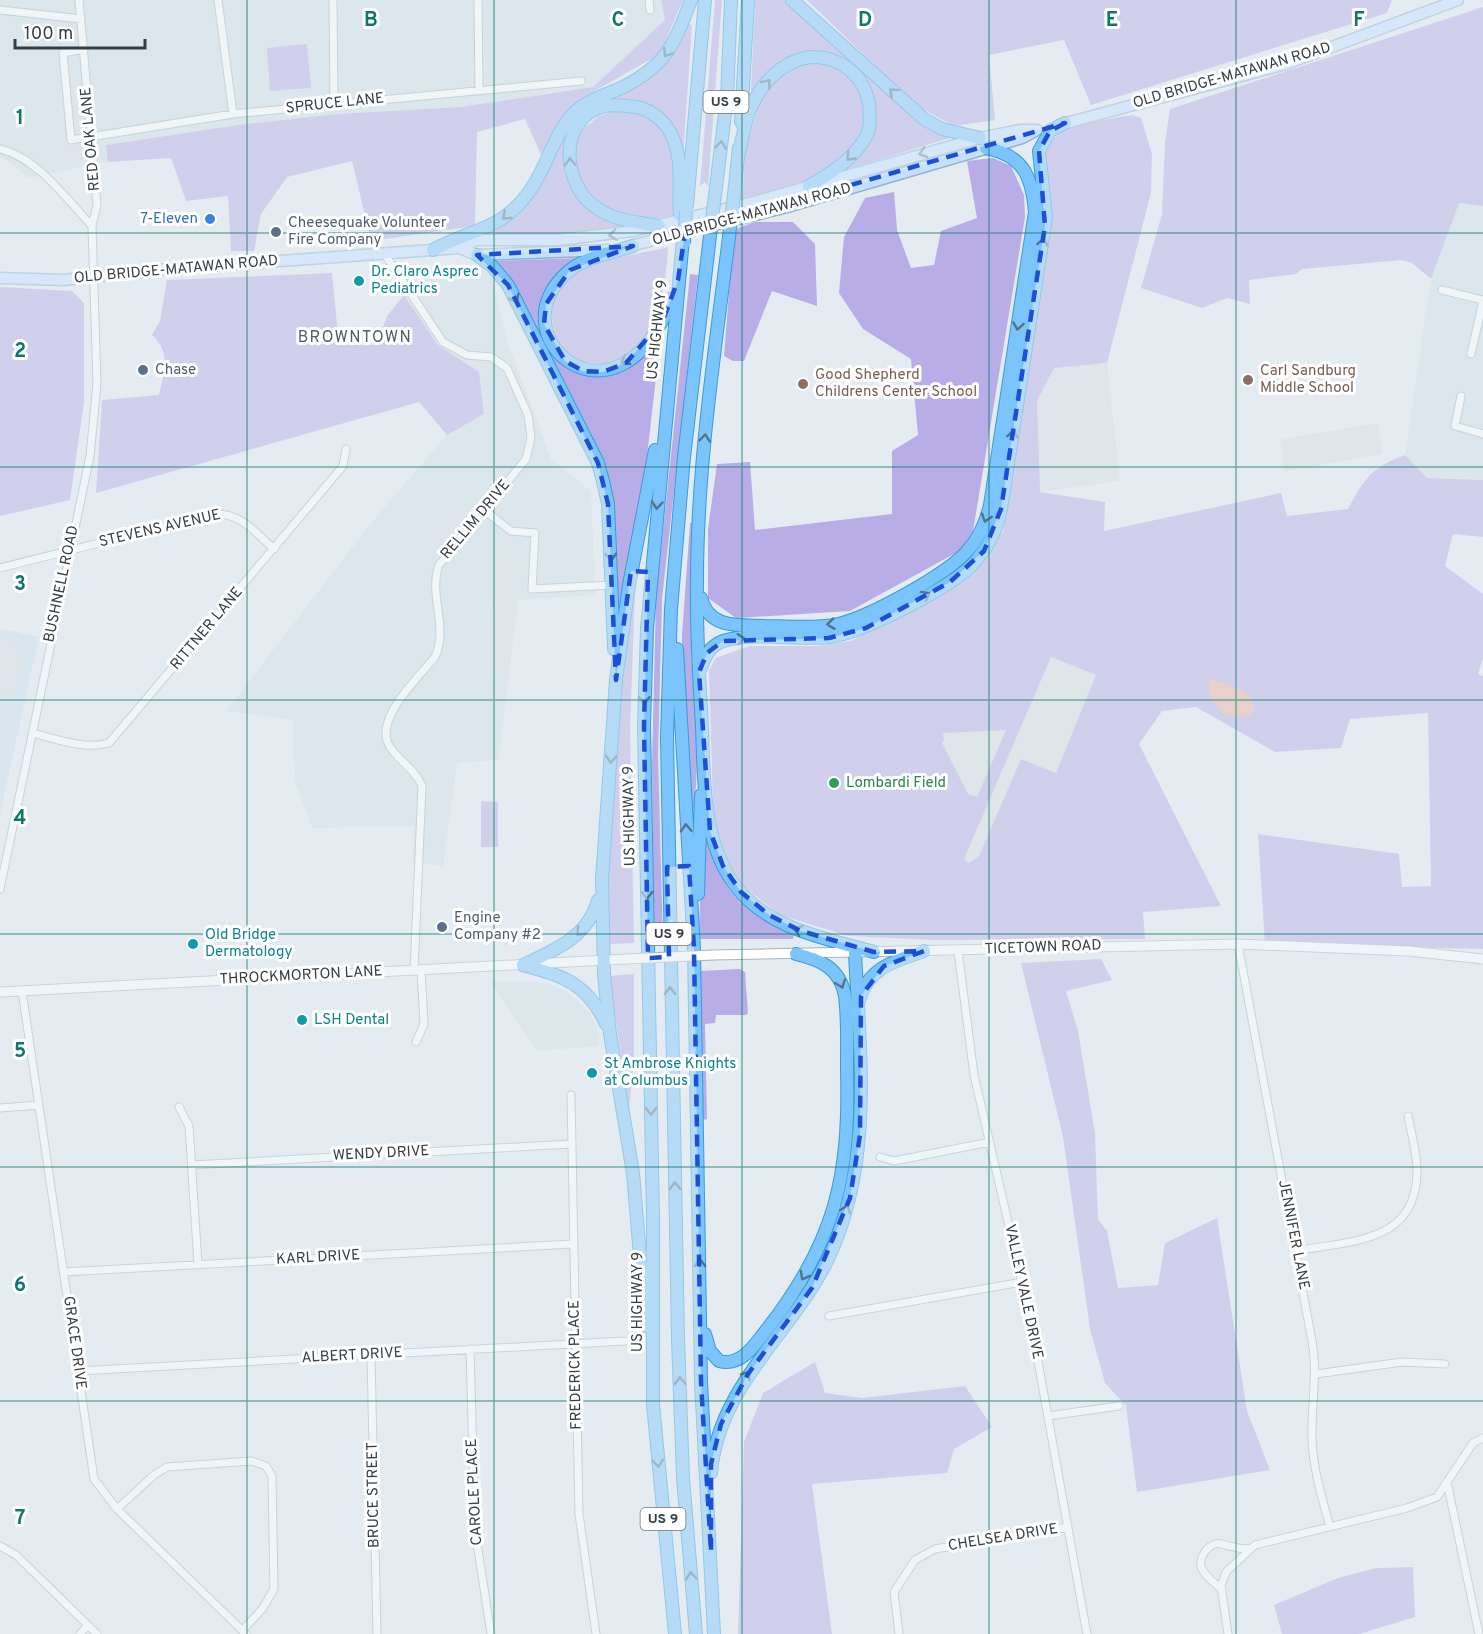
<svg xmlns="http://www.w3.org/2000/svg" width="1483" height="1634" font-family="Overpass,sans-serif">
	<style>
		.residential { fill: #d2dde6 }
		.industrial { fill: #d6dee1 }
		.education { fill: #cedeeb }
		.green { fill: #b8ade6 }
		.parking { fill: #dadde0 }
		.water { fill: #eeada1 }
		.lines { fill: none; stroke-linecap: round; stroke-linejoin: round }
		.minor-casing { stroke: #a7b4bd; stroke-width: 9 }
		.tertiary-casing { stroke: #a7b4bd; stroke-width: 11 }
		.secondary-casing { stroke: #92b1cf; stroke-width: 13 }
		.trunk-casing { stroke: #369cda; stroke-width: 14 }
		.minor { stroke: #fff; stroke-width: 7 }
		.tertiary { stroke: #fff; stroke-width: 9 }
		.secondary { stroke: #c3e0fe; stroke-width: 10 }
		.trunk { stroke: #7cc5fc; stroke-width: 12 }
		.tertiary-bridge-casing { stroke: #a7b4bd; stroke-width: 11; stroke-linecap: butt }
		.trunk-bridge-casing { stroke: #369cda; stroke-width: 14; stroke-linecap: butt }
		.tertiary-bridge { stroke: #fff; stroke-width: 9 }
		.trunk-bridge { stroke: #7cc5fc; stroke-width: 12 }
		.oneway { stroke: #51748e }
		.oneway2 { stroke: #748798 }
		.marked { fill: none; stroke: #1d4ed8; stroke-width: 4.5; stroke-dasharray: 12 8; stroke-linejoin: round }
		.grid { fill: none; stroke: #0f766e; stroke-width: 1.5; stroke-opacity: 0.55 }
		.shop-dot { fill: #3f7fe0; stroke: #fff; stroke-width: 2 }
		.service-dot { fill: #5c6f8a; stroke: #fff; stroke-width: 2 }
		.culture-dot { fill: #0f9aa8; stroke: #fff; stroke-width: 2 }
		.education-dot { fill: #8d6e63; stroke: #fff; stroke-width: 2 }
		.leisure-dot { fill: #2e9e5b; stroke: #fff; stroke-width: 2 }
		.labels { text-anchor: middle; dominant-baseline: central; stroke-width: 6; stroke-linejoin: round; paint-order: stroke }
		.shield { fill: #fff; stroke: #71787c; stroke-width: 1.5 }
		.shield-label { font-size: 14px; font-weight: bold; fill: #343e44 }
		.street-label { font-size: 15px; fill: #343e44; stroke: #fff }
		.shop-label { font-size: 15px; fill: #366cbe; stroke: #fff; text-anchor: end }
		.service-label { font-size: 15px; fill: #4e5e75; stroke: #fff; text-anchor: start }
		.culture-label { font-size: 15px; fill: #0d838f; stroke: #fff; text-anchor: start }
		.education-label { font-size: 15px; fill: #785e54; stroke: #fff; text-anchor: start }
		.leisure-label { font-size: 15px; fill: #27864d; stroke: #fff; text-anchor: start }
		.neighbourhood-label { font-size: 16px; letter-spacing: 1.5px; fill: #4c5d66; stroke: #fff }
		.grid-label { font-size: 20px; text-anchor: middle; font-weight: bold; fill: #0f766e; stroke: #fff; stroke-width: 6; stroke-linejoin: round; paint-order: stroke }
	</style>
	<rect width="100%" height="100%" fill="#e4ecf2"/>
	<path class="residential" d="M0,0H661L665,20L593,87L461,107L338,114L238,125L107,145L108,162L28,178L6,159L0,158Z
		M1459,203L1483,206V480L1427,478L1405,455L1431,279Z
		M481,267L491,275L508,344L551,459L591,491L595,595L518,600L498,760L457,763L443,866L413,862L414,826L312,828L295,781L293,720L226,711L375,518L447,435L484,414L479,372L438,345L404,295L406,270Z"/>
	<path class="industrial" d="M490,981L543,982L567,991L590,1013L598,1030L599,1046L537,1051Z"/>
	<path class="education" d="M0,628L39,637L0,815Z"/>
	<path class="green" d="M661,0H683L660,54L584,97L570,108L558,124L542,157L525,119L477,132L475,226L371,241L352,161L287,177L261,214L254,251H231L228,196L186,201L171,158L108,162L106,145L238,125L338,114L461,107L593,87L665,20Z
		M715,0H722L708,187L705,182L700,186Z
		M755,0H788L950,138L845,170L874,123L846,60L820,52L754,92L751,91Z
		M807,0H1392L1387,13L1091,105L1064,40L989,55L995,120L954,126L917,106Z
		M1483,7V206L1459,203L1431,279L1412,263L1402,260L1302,269L1296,274L1249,280L1250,304L1227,298L1202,308L1141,288L1162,214L1165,143L1170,109Z
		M689,24L692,25L683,156L655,110L598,106L564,150V172L570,187L580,201L621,227L569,234L487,236L508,222L529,202L570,125L592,105L642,83L657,73L673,54Z
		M307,44L311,88L270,91L267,48Z
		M809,62C837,64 845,69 861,92C882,124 839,166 812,179C791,189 764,193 742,199L745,153L759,103L770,86L790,68Z
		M615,110C679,112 678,167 673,216L650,219L619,214L592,200L574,171L577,141L584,128L599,116Z
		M1133,115L1141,118L1152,154L1151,193L1107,363L1054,369L1040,492L1105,502L1104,531L1281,493L1287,516L1348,509C1364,479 1372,467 1405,455L1427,478L1483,480V537L1453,534L1445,566L1483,594V658L1478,674L1483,676V949L1265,945L1258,834L1399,854L1402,887L1431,886L1428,713L1350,719L1341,748L1275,752L1196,707L1162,711L1139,744L1221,906L1143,912L1145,939L933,940L848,936L780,915L744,887L722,852L713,809L709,670L716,658L749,646H816L851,641L973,574L1003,531C1019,429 1035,327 1051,225C1055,203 1038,161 1049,144C1062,123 1110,119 1133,115Z
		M993,158L1011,166L1024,195L1025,217L973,531L963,549L850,611L736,618L708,598V529L717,464L750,462L755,530L892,514V451L918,435L911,359L863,329L839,293L844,237L865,198L894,192L897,230L911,268L934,265L941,231L977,218L967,161Z
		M755,222H793L815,244L817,306L772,291L744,361H733L724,356L733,241L738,228Z
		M668,247C667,287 653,366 599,363C591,363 580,362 572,358C550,343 545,304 562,285C588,258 634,256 668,247Z
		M580,258C566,267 554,274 547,289C525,328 559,379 603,376C617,375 631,368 641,359C647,354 654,343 660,342L645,474L618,614L611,497L514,285L497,261Z
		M332,273L339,345H377L387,316L404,295L438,345L479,372L484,414L447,435L419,402L96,493L102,400L159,395C164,372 172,353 152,335L160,321L167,280Z
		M690,274L698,275L662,599L658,756L663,941L654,942L652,763L656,598Z
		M0,287L72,291L84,303V402L70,500L0,516Z
		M690,523H693C692,563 690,603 691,643C693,703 702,762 692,822L682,700V635Z
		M632,591H635L630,728L634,943L608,944C607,827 615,707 632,591Z
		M481,801L498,802V847H481Z
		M702,827C710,844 713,864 723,880C737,906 768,923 794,934L793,939H699Z
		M1101,959L1112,980L1066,991L1078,1031L1095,1133L1098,1219L1107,1231L1118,1288L1158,1285L1165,1243L1217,1218L1247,1411L1270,1470L1137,1492L1126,1406L1105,1383L1090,1329L1063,1137L1021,963Z
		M740,969L745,972L748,1013L746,1015H716L715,1023L705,1024L707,1119L703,1120L700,971Z
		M634,974V1060L629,1109L609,976Z
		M815,1362L825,1393L862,1398L965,1386L992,1427L954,1449L947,1473L812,1484L832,1634H738L744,1442L763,1393Z
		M1413,1567L1415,1617L1359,1634H1282L1274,1605L1338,1578L1376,1568Z"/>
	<path class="parking" d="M1107,363L1120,481L1040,492L1037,401L1054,368Z
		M1378,423L1382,454L1284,471L1281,439Z
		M500,547L520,549L509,676L487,675Z
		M0,638L16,642L15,649L23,651L14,697L0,694Z
		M1051,657L1096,675L1056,773L1021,759L979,856L969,863L964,859Z
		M1006,730L977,797L968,794L941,741H944L943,733Z"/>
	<path class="water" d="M1212,679C1231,686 1253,687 1254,711C1246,720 1235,717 1224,715L1210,698L1209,680Z"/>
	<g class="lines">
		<g class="minor-casing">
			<path id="minor" d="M218,0L233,114
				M333,0L334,104
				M478,0L479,90
				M649,0L650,10
				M0,10L81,19
				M84,49L63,53L71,140L233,114L581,81
				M0,149C38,158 66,199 92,226
				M384,253L443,342L467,355L491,357L507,368L528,415L531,438L526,459L439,565C428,595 449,627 435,657C419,677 372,720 390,747C399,761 416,770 422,786L414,971
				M1442,290L1483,300
				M1471,354L1483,301
				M1461,396L1455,426L1483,434
				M484,510L511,531L535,533L532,589L612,585
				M0,568L214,514C242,513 254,532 274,549
				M32,733C57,739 84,750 109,743L343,466L346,449
				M0,889L90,456L97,383L92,226L97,205L79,0
				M1238,944L1312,1341C1318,1374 1311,1406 1312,1439C1313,1469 1322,1498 1330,1527
				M958,951L974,1075L1030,1317L1087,1634
				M22,991L94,1479L117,1509L246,1634
				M416,1042L424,1024L421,970
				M571,1095L579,1514L596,1634
				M179,1107L189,1126L198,1264
				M0,1108L39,1105
				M880,1157L894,1161L990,1142
				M192,1165L571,1144
				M1296,1251C1354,1240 1419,1243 1417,1167C1416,1150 1411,1132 1408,1116
				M64,1272L572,1244
				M829,1316L1022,1282
				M470,1349L475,1530L491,1634
				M371,1355L377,1634
				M78,1371L625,1341
				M1316,1374L1402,1362L1445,1364
				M1048,1416L1119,1406
				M1447,1482L1479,1634
				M117,1509L154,1475L167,1467L252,1461L266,1466L272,1476L274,1589L263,1608L242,1631
				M0,1546L16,1555L97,1634
				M1222,1590C1216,1584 1205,1576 1202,1569C1197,1557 1210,1541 1222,1544C1234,1547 1236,1549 1250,1549
				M80,1634L88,1625
				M899,1634L894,1592L915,1560L935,1549L1068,1527
				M1228,1634L1221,1586L1226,1572L1255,1545L1407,1508L1437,1497L1473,1443L1483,1438"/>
		</g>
		<g class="tertiary-casing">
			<path id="tertiary" d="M713,955L1238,944L1408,951L1483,959
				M0,992L626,959"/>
		</g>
		<g class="secondary-casing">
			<path id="secondary" d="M1059,125L1286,64L1458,0
				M626,247L787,207L1022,138L1035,131
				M459,248L477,255L608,250
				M0,278L64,280L143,271L459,248L477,240H558L633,231L754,202L980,138L1020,130H1037"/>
		</g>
		<g class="trunk-casing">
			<path id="trunk" d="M792,0L924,119L942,129L980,138
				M741,122L748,0
				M738,156C742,142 744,126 749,112C764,74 801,43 841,64C857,73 866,87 869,104C870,114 871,126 867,135C854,159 831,173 809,186
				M734,195L739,148
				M714,203L727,98L731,0
				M687,205L705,0
				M659,226C638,222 616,221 598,209C561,186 557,119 604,106C614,104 626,106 636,107C650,109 665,121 671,134C684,159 678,188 680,215
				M729,237C715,351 697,466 697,581C696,629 699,678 702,726C704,778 702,840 734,884C767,929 824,938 874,952
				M633,246C612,253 585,257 569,271C492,335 618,444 672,298
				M433,250C472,228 500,232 529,192C547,168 553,134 575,112C587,101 604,95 619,89C665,67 674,46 691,0
				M477,255L492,266L508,285L598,463L603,481L608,504L614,649
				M701,598C709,629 738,625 765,626C788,626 815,629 838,624C869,617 948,574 968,550C980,537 986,522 990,505L1035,212C1032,176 1023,155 986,148
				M677,649L694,949L701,1382L714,1634
				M701,668C705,656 710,646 723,641C756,631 795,641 829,637C861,634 949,588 972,565C987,549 997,530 1001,509L1046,218L1039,151L1050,131L1065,123
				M698,894L701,795
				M523,965C555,950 588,937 598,900
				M523,965C565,977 587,983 606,1024
				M859,1001C867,968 895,961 924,951
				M646,1326L633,1173L610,1034L604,974L602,879L616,680L629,585L655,450
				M705,1334L710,1351L719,1361C742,1367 755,1344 768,1328C835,1242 850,1177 847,1069C847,1045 848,1020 845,996C840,968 821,960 796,954
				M711,1473C718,1386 791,1334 827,1261C874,1164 860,1056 855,953
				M675,1634L653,1404V1220L644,726L647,628L683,239
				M696,1634L683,1478L678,1339L667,737L671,609L684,457L710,236"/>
		</g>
		<use href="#minor" class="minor"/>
		<use href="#tertiary" class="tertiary"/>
		<use href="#secondary" class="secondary"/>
		<use href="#trunk" class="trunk"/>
		<g class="tertiary-bridge-casing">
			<path id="tertiary-bridge" d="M626,959L713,955"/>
		</g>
		<g class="trunk-bridge-casing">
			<path id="trunk-bridge" d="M710,236L714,203
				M729,237L734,195
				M684,243L686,211"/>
		</g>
		<use href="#tertiary-bridge" class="tertiary-bridge"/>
		<use href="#trunk-bridge" class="trunk-bridge"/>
	</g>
	<defs><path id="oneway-chevron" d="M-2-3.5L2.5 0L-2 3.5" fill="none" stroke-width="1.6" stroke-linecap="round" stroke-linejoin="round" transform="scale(1.5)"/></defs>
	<g class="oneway">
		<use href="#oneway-chevron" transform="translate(667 53) rotate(123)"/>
		<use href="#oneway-chevron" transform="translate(767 83) rotate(-52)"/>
		<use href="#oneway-chevron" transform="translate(893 92) rotate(-138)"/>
		<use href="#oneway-chevron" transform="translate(721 145) rotate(-83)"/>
		<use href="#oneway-chevron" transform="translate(850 157) rotate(134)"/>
		<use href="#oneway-chevron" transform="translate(570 162) rotate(-92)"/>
		<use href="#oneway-chevron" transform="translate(506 216) rotate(139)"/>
		<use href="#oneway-chevron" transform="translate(1043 242) rotate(-81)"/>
		<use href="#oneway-chevron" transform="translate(515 299) rotate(63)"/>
		<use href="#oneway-chevron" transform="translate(1018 326) rotate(99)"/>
		<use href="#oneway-chevron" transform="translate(625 361) rotate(149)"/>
		<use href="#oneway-chevron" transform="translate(1013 434) rotate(-81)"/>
		<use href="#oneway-chevron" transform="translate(705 438) rotate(-84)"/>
		<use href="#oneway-chevron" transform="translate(657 505) rotate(95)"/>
		<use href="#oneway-chevron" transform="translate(986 518) rotate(108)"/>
		<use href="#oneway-chevron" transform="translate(611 557) rotate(87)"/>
		<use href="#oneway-chevron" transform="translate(926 595) rotate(-29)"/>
		<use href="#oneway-chevron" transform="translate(831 624) rotate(173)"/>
		<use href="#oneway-chevron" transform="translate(741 639) rotate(-4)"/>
		<use href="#oneway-chevron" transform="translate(644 700) rotate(92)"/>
		<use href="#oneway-chevron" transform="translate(611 759) rotate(94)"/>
		<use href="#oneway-chevron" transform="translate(686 828) rotate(-93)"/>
		<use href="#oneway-chevron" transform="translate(647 895) rotate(89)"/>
		<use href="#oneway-chevron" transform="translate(798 930) rotate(-161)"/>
		<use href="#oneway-chevron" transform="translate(580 932) rotate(134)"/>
		<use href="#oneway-chevron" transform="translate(841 984) rotate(70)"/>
		<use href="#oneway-chevron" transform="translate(670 991) rotate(-91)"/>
		<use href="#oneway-chevron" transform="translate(651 1111) rotate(89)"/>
		<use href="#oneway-chevron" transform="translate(675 1186) rotate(-91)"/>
		<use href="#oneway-chevron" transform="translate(846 1209) rotate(-73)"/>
		<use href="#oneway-chevron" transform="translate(700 1263) rotate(-90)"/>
		<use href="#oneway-chevron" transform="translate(804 1276) rotate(119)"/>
		<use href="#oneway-chevron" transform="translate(747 1375) rotate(-55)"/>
		<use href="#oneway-chevron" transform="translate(680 1381) rotate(-92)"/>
		<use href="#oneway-chevron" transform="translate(658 1463) rotate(85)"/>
		<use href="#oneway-chevron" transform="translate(691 1576) rotate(-95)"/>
	</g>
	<g class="oneway2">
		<use href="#oneway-chevron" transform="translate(923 153) rotate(164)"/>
		<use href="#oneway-chevron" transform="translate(613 235) rotate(173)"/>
	</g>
	<path d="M0 0H1483V1634H0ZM1065,123L1050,131L1039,151L1045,226L1001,509L984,551L950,582L866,628L829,638L723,641L707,653L699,672L710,831L723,866L741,892L769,915L801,931L874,952L924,951L884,966L861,996L860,1135L850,1198L812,1288L748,1374L721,1424L711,1464V1552L701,1382L694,949L689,866L667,867L669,957L648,958L644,726L648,572L631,571L616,680L608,504L598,463L508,285L477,255L633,246L570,270L546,304L544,324L565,361L583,371L603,372L626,363L663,320L678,280L685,233Z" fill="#e4ecf2" fill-opacity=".55" fill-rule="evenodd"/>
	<path class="marked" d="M1065,123L1050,131L1039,151L1045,226L1001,509L984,551L950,582L866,628L829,638L723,641L707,653L699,672L710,831L723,866L741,892L769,915L801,931L874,952L924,951L884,966L861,996L860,1135L850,1198L812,1288L748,1374L721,1424L711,1464V1552L701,1382L694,949L689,866L667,867L669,957L648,958L644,726L648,572L631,571L616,680L608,504L598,463L508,285L477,255L633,246L570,270L546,304L544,324L565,361L583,371L603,372L626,363L663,320L678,280L685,233Z"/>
	<path class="grid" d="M247,0V1634M494,0V1634M742,0V1634M989,0V1634M1236,0V1634M0,233H1483M0,467H1483M0,700H1483M0,934H1483M0,1167H1483M0,1401H1483"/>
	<circle class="shop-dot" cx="210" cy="219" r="6"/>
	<g class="service-dot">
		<circle cx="276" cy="232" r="6"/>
		<circle cx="143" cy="370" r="6"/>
		<circle cx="442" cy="927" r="6"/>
	</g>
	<g class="culture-dot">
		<circle cx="359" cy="281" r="6"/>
		<circle cx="193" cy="944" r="6"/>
		<circle cx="302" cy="1020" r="6"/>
		<circle cx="592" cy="1073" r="6"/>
	</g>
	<g class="education-dot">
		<circle cx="1248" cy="380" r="6"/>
		<circle cx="803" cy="384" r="6"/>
	</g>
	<circle class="leisure-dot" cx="834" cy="783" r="6"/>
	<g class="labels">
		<g class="shield">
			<rect x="703.5" y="91" width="45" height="22" rx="4.5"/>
			<rect x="646.5" y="923" width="45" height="22" rx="4.5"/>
			<rect x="640.5" y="1508" width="45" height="22" rx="4.5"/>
		</g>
		<g class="shield-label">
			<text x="726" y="102">US 9</text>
			<text x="669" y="934">US 9</text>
			<text x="663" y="1519">US 9</text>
		</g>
		<g class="street-label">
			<text transform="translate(1232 76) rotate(-16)">OLD BRIDGE-MATAWAN ROAD</text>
			<text transform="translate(335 104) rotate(-6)">SPRUCE LANE</text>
			<text transform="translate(91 139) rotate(-95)">RED OAK LANE</text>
			<text transform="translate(752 215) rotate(-15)">OLD BRIDGE-MATAWAN ROAD</text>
			<text transform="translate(176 270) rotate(-5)">OLD BRIDGE-MATAWAN ROAD</text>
			<text transform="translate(658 330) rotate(-84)">US HIGHWAY 9</text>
			<text transform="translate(476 520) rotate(-50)">RELLIM DRIVE</text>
			<text transform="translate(160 529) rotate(-13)">STEVENS AVENUE</text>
			<text transform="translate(62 584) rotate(-78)">BUSHNELL ROAD</text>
			<text transform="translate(207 629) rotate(-50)">RITTNER LANE</text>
			<text transform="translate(630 816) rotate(-91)">US HIGHWAY 9</text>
			<text transform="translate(1043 948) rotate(-2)">TICETOWN ROAD</text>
			<text transform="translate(301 976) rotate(-3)">THROCKMORTON LANE</text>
			<text transform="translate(381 1154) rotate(-3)">WENDY DRIVE</text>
			<text transform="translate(1293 1235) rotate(79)">JENNIFER LANE</text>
			<text transform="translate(318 1258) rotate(-3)">KARL DRIVE</text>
			<text transform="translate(1023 1292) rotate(78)">VALLEY VALE DRIVE</text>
			<text transform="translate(638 1302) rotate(-90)">US HIGHWAY 9</text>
			<text transform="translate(74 1343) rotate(82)">GRACE DRIVE</text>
			<text transform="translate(352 1356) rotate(-3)">ALBERT DRIVE</text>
			<text transform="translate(576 1365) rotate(-91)">FREDERICK PLACE</text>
			<text transform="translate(475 1492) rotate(-93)">CAROLE PLACE</text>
			<text transform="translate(374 1495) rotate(-91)">BRUCE STREET</text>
			<text transform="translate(1003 1538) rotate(-9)">CHELSEA DRIVE</text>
		</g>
		<g class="shop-label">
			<text x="198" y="219">7-Eleven</text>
		</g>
		<g class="service-label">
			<text x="288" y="223">Cheesequake Volunteer<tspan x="288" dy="17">Fire Company</tspan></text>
			<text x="155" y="370">Chase</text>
			<text x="454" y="918">Engine<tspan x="454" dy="17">Company #2</tspan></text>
		</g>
		<g class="culture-label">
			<text x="371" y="272">Dr. Claro Asprec<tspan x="371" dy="17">Pediatrics</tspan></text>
			<text x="205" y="935">Old Bridge<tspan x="205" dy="17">Dermatology</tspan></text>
			<text x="314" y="1020">LSH Dental</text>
			<text x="604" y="1064">St Ambrose Knights<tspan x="604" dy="17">at Columbus</tspan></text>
		</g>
		<g class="education-label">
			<text x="1260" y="371">Carl Sandburg<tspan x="1260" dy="17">Middle School</tspan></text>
			<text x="815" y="375">Good Shepherd<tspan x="815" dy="17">Childrens Center School</tspan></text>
		</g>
		<g class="leisure-label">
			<text x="846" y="783">Lombardi Field</text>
		</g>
		<g class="neighbourhood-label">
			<text x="355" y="338">BROWNTOWN</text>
		</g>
	</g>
	<g class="grid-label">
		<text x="371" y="26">B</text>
		<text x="618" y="26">C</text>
		<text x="865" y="26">D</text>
		<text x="1112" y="26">E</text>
		<text x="1359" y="26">F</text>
		<text x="20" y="124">1</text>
		<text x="20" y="357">2</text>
		<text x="20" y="590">3</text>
		<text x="20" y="824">4</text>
		<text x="20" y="1057">5</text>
		<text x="20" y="1291">6</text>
		<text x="20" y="1524">7</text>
	</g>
	<path d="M15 39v9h130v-9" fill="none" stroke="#343e44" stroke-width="3"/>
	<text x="24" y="39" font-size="18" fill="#343e44" stroke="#ffffff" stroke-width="4.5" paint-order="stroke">100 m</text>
</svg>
